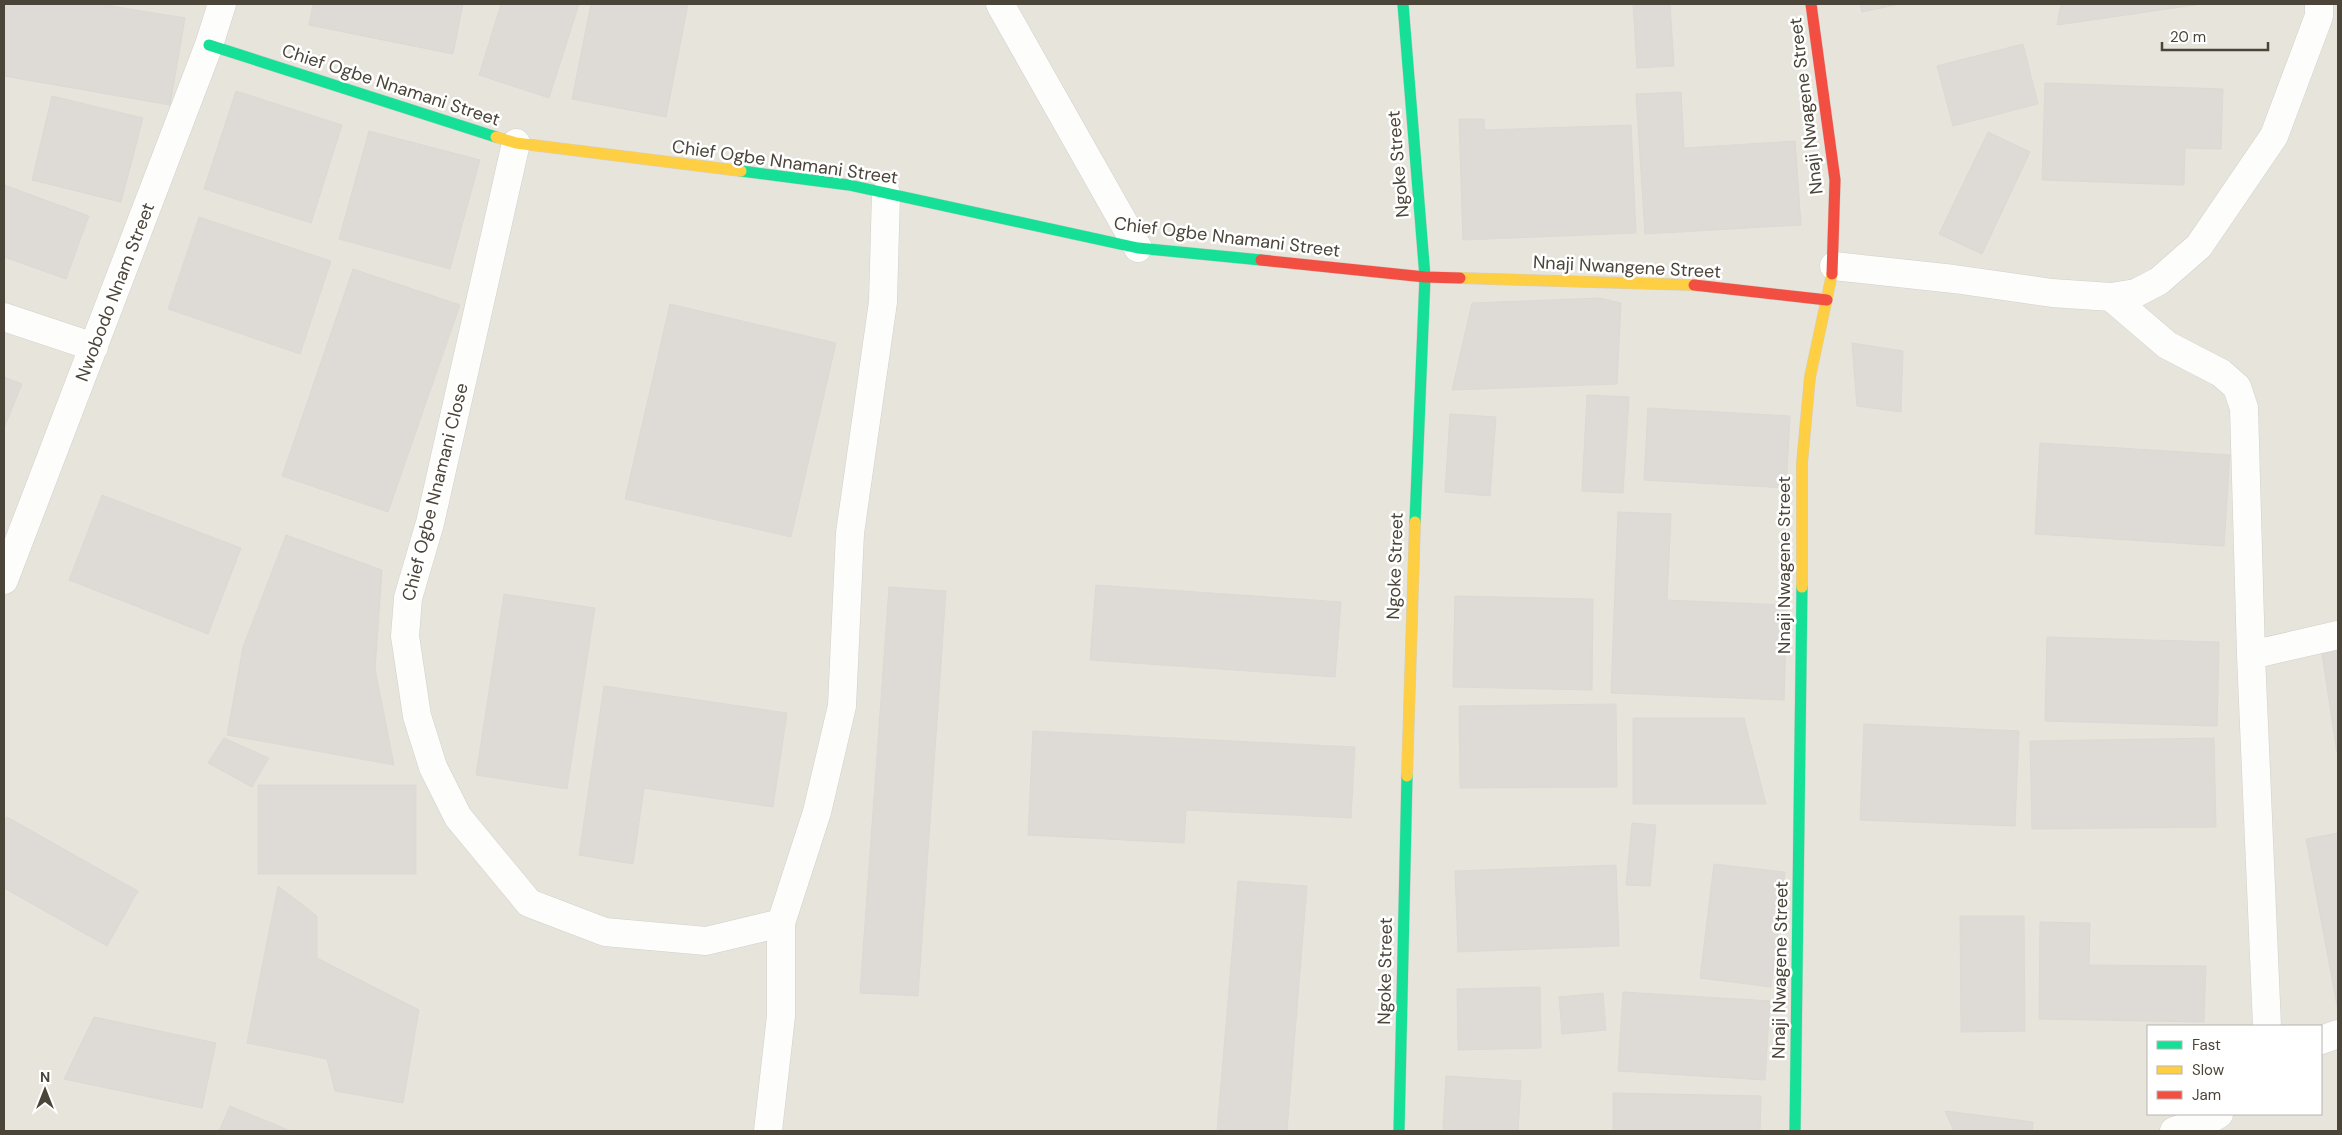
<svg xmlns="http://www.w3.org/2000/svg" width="2342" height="1135" font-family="'DM Sans',sans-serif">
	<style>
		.residential { fill: #e7e4dc; fill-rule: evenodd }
		.building { fill: #dedbd6; stroke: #dcd9d4 }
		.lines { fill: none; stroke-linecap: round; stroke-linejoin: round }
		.street-casing { stroke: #d2d0cb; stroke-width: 29 }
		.fast-casing { stroke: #d3cfc5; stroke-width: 12 }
		.slow-casing { stroke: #d3cfc5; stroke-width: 12 }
		.jam-casing { stroke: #d3cfc5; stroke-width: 12 }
		.street { stroke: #fdfdfc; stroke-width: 28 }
		.fast { stroke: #16e098; stroke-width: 11 }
		.slow { stroke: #ffcf43; stroke-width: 11 }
		.jam { stroke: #f24e42; stroke-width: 11 }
		.labels { text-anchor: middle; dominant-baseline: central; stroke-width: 5; stroke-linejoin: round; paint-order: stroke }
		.street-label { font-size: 18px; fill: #4b4439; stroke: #fff }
	</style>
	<rect width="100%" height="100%" fill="#f4f2ee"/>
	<path class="residential" d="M4,4H2338V1131H4ZM2148,1026H2321V1114H2148Z"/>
	<path class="building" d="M4,4H99L185,18L170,105L4,76Z
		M313,4H463L453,54L309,25Z
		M501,4H579L549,98L479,75Z
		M591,4H688L666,117L572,99Z
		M1633,4H1670L1674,66L1637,68Z
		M1860,4H1900L1862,12Z
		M2061,4H2202L2057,25Z
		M2023,44L2038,104L1953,126L1937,66Z
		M2045,83L2223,89L2221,149L2185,148L2184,185L2042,180Z
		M236,91L342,125L311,223L204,189Z
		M1681,92L1684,148L1795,141L1801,225L1645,234L1636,94Z
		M52,96L143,118L121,202L32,180Z
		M1459,119H1484L1485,130L1631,125L1636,233L1463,240Z
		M369,131L480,160L450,269L339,239Z
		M1988,132L2030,152L1982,254L1939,234Z
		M4,185L89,216L66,279L4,257Z
		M199,217L331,261L300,354L168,309Z
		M353,269L460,305L388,512L282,476Z
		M1599,298L1621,303L1617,384L1452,390L1472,303Z
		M670,304L836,343L791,537L625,499Z
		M1852,343L1903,351L1901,412L1857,406Z
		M4,377L22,384L4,428Z
		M1587,395L1629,397L1623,493L1582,491Z
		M1648,408L1790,416L1786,488L1644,480Z
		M1450,414L1496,417L1490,496L1445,492Z
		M2040,443L2230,455L2224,546L2035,534Z
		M102,495L241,548L208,634L69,580Z
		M1618,512L1671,514L1667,600L1787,605L1784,700L1611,693Z
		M286,535L382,570L375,669L394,765L227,735L243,647Z
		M1096,585L1341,602L1335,677L1090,660Z
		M889,587L946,591L918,996L860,993Z
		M504,594L595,608L567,789L476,775Z
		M1455,596L1593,599L1592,690L1453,687Z
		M2047,637L2219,642L2217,726L2045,721Z
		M2338,645V752L2337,753L2321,647Z
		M604,686L787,713L773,807L644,788L633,864L579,855Z
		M1616,704L1617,787L1460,788L1459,706Z
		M1633,718H1744L1766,804H1633Z
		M1864,724L2019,731L2015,826L1860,820Z
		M1033,731L1355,747L1351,818L1186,810L1184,843L1028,835Z
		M224,738L269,758L252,787L208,763Z
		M2214,738L2216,827L2032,829L2030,741Z
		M258,785H416V874H258Z
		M7,817L138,891L107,946L4,888V822Z
		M1632,823L1656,825L1650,886L1626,885Z
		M2338,833V1011L2306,839Z
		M1714,864L1785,872L1771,987L1700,978Z
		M1616,865L1619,946L1458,952L1455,871Z
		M1238,881L1307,886L1287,1131H1217Z
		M278,886L317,916V958L419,1010L403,1103L335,1091L327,1059L247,1043Z
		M1960,916H2024L2025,1031L1961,1032Z
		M2040,922L2090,923L2089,965L2206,966L2204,1022L2039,1019Z
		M1540,987L1541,1048L1458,1050L1457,989Z
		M1623,992L1770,1001L1765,1080L1618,1071Z
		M1603,993L1606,1030L1562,1034L1559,997Z
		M94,1017L216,1043L202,1108L64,1079Z
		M1446,1076L1521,1081L1518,1131H1443Z
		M1613,1093L1761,1096L1760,1131H1613Z
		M230,1106L291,1131H219Z
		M1945,1111L2033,1122L2032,1131H1954Z"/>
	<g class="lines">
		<g class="street-casing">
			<path id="street" d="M1000,4L1138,248
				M516,143L430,523L408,598L405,636L417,716L433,767L458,817L529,903L605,932L706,941L781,923
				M1834,266L1954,279L2052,293L2111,297L2136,293L2159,281L2199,246L2274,136L2319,16V4
				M2111,297L2167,345L2221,373L2237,387L2244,408L2251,655L2267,1026
				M4,317L94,347
				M4,580L209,45L222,4
				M2251,655L2338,635
				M2321,1040L2338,1034
				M768,1131L781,1016V923L817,812L842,706L850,533L883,302L886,193
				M2174,1131L2212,1118L2219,1114"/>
		</g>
		<g class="fast-casing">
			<path id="fast" d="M1403,4L1425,277L1415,522
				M209,45L496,137
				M741,171L849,185L1138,248L1261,260
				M1399,1131L1407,776
				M1795,1131L1802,587"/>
		</g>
		<g class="slow-casing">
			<path id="slow" d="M496,137L516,143L741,171
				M1460,278L1694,285
				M1802,587V463L1810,377L1832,274
				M1407,776L1415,522"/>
		</g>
		<g class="jam-casing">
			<path id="jam" d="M1811,4L1835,180L1832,274
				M1261,260L1425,277L1460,278
				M1694,285L1827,300"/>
		</g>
		<use href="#street" class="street"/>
		<use href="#fast" class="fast"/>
		<use href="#slow" class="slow"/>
		<use href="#jam" class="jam"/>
	</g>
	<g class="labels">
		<g class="street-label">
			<text transform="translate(391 85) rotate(18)">Chief Ogbe Nnamani Street</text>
			<text transform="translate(1806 106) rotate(-97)">Nnaji Nwagene Street</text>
			<text transform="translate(785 162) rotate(8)">Chief Ogbe Nnamani Street</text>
			<text transform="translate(1398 164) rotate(-95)">Ngoke Street</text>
			<text transform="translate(1227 237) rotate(7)">Chief Ogbe Nnamani Street</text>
			<text transform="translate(1627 267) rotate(3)">Nnaji Nwangene Street</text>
			<text transform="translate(115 292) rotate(-69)">Nwobodo Nnam Street</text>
			<text transform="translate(435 492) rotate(-76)">Chief Ogbe Nnamani Close</text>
			<text transform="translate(1784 565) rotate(-90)">Nnaji Nwagene Street</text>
			<text transform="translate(1395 566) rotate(-88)">Ngoke Street</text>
			<text transform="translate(1780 970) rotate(-89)">Nnaji Nwagene Street</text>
			<text transform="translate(1385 971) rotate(-89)">Ngoke Street</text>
		</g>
	</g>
	<rect width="2342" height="1135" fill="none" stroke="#4b4439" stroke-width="10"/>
	<rect x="2147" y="1025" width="175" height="90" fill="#ffffff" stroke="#b7b4b0"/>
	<rect x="2157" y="1041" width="25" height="8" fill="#16e098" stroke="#b7b4b0"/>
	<text x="2192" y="1050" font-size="15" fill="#4b4439">Fast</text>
	<rect x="2157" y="1066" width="25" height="8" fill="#ffcf43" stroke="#b7b4b0"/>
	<text x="2192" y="1075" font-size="15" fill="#4b4439">Slow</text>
	<rect x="2157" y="1091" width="25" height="8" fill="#f24e42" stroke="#b7b4b0"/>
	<text x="2192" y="1100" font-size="15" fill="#4b4439">Jam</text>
	<g transform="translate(45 1090)" stroke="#ffffff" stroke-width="4" paint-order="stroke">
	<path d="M0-4L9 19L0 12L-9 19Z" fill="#4b4439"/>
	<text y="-8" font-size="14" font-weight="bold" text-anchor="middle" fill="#4b4439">N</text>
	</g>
	<path d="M2162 42v8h106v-8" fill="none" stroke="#4b4439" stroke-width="2.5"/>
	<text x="2170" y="42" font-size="15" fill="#4b4439" stroke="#ffffff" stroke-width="4" paint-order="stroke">20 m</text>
</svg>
